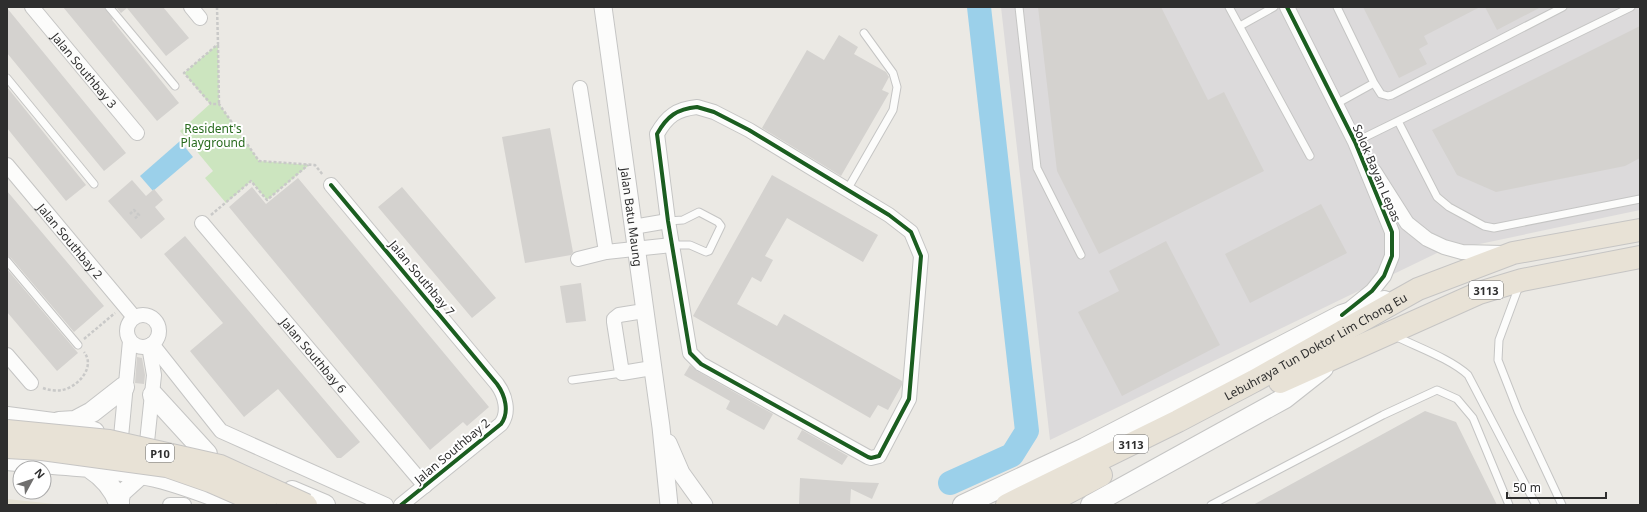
<svg xmlns="http://www.w3.org/2000/svg" width="1647" height="512" font-family="'Noto Sans',sans-serif">
	<style>
		.industrial { fill: #dcdadb }
		.education { fill: #e5e1d3 }
		.green { fill: #cce5bf }
		.water { fill: #9bd0ea }
		.lines { fill: none; stroke-linecap: round; stroke-linejoin: round }
		.river { stroke: #9bd0ea; stroke-width: 24 }
		.building { fill: #d4d2cf }
		.service-casing { stroke: #c5c5c4; stroke-width: 9 }
		.minor-casing { stroke: #c5c5c4; stroke-width: 16 }
		.tertiary-casing { stroke: #c5c5c4; stroke-width: 19 }
		.secondary-casing { stroke: #c5c5c4; stroke-width: 22 }
		.trunk-casing { stroke: #c6c5c4; stroke-width: 24 }
		.path { stroke: #c9c9c8; stroke-width: 2.5; stroke-dasharray: 3 2; stroke-linecap: butt }
		.service { stroke: #fcfcfb; stroke-width: 7 }
		.minor { stroke: #fcfcfb; stroke-width: 14 }
		.tertiary { stroke: #fcfcfb; stroke-width: 17 }
		.secondary { stroke: #fcfcfb; stroke-width: 20 }
		.trunk { stroke: #e8e2d6; stroke-width: 22 }
		.trunk-bridge-casing { stroke: #c6c5c4; stroke-width: 24; stroke-linecap: butt }
		.trunk-bridge { stroke: #e8e2d6; stroke-width: 22 }
		.cycleway-casing { stroke: #fff; stroke-width: 6 }
		.cycleway { stroke: #1b5e20; stroke-width: 4 }
		.labels { text-anchor: middle; dominant-baseline: central; stroke-width: 4; stroke-linejoin: round; paint-order: stroke }
		.shield { fill: #fff; stroke: #6d6d6d; stroke-width: 1 }
		.shield-label { font-size: 11px; font-weight: bold; fill: #2e2e2e }
		.street-label { font-size: 12px; fill: #2e2e2e; stroke: #fff }
		.park-label { font-size: 12px; fill: #296b1e; stroke: #fff }
	</style>
	<rect width="100%" height="100%" fill="#ebe9e4"/>
	<path class="industrial" d="M1001,7H1640V210L1437,253L1050,440Z"/>
	<path class="education" d="M7,499L64,505H7Z"/>
	<path class="green" d="M218,44L219,104L259,161L309,165L267,200L251,181L226,203L205,178L213,171L180,131L210,104L184,73Z"/>
	<path class="water" d="M180,141L193,157L153,191L140,176Z"/>
	<g class="lines">
		<path class="river" d="M950,483L1012,455L1027,431L979,7"/>
	</g>
	<path class="building" d="M63,7H104L113,19L112,20L179,103L157,121Z
		M116,7H163L189,38L166,56L127,8L121,13Z
		M1038,7H1161L1208,100L1224,92L1264,171L1099,254L1057,171Z
		M1363,7H1480L1424,36L1428,44L1419,49L1427,64L1399,78Z
		M1485,7H1541L1497,30Z
		M7,8L126,153L104,171L7,53Z
		M1640,26V158L1625,166L1496,192L1457,175L1432,130Z
		M839,35L858,47L854,54L886,72L889,77L882,90L889,93L841,176L762,128L807,50L824,60Z
		M7,87L86,185L66,201L7,128Z
		M550,128L573,252L571,255L525,263L502,137Z
		M772,175L878,235L863,262L787,218L765,256L773,260L761,282L752,277L737,304L777,326L784,314L902,381V385L888,410L878,405L870,418L693,316Z
		M298,178L489,407L467,426L463,422L430,450L229,207L252,187L266,204Z
		M132,180L146,196L154,189L163,200L155,207L165,219L141,239L108,201Z
		M402,187L496,298L472,318L378,207Z
		M7,191L104,306L74,332L11,258L7,256Z
		M1321,204L1347,253L1250,303L1225,254Z
		M185,236L360,442L341,458H337L278,389L244,417L190,351L223,323L164,254Z
		M1166,241L1220,345L1122,396L1078,312L1119,291L1109,271Z
		M7,269L78,353L57,371L7,312Z
		M581,283L586,321L566,323L560,286Z
		M137,357L142,358L145,375L144,384L135,383Z
		M690,365L697,371L773,414L764,430L726,409L730,401L684,375Z
		M1425,411L1456,422L1497,505H1253Z
		M802,430L848,456L842,465L797,439Z
		M800,478L852,482L879,483L872,499L851,489L850,505H799Z"/>
	<g class="lines">
		<g class="service-casing">
			<path id="service" d="M109,7L175,86
				M1019,7L1037,168L1081,255
				M1229,7L1310,156
				M1240,26L1274,7
				M7,78L94,184
				M1374,83L1381,94L1388,96L1392,95L1563,7
				M1336,104L1374,83L1337,7
				M1398,121L1437,197L1449,207L1484,226L1494,228L1640,199
				M1355,142L1631,7
				M847,190L893,110L897,87L893,73L864,33
				M668,221L683,220L699,212L718,222L721,226L709,251L706,252L690,245H672
				M7,261L78,345
				M1519,286L1499,340L1498,360L1518,411L1562,505
				M1395,336C1417,347 1451,359 1468,375L1536,505
				M572,380L622,373
				M1211,505L1383,415L1437,390L1457,399L1473,418L1509,505"/>
		</g>
		<g class="minor-casing">
			<g id="minor">
				<path id="s1" d="M32,7L137,133"/>
				<path d="M191,7L200,18"/>
				<path d="M1287,7L1355,142L1392,232V256L1384,276L1372,291L1351,308"/>
				<path d="M580,88L606,252"/>
				<path d="M697,107L714,112L749,130L889,215L911,232L921,256L909,399L879,456L871,458L868,457L701,364L690,353L668,221L657,134C667,116 677,109 697,107Z"/>
				<path id="s2" d="M7,165L134,317"/>
				<path d="M1374,171L1407,223L1427,239L1444,247L1462,252L1502,253"/>
				<path d="M331,185L497,384C505,395 510,412 501,424L401,505"/>
				<path id="s3" d="M202,223L425,486"/>
				<path d="M633,227L668,221"/>
				<path d="M578,259L606,252L672,245"/>
				<path d="M644,311L619,315L614,319V322L622,373L652,368"/>
				<circle cx="143" cy="331" r="16"/>
				<path d="M152,344L221,431L386,505"/>
				<path d="M7,355L31,383"/>
				<path d="M121,437L130,341"/>
				<path d="M147,442L154,375L149,346"/>
				<path d="M170,505H184"/>
			</g>
		</g>
		<g class="tertiary-casing">
			<g id="tertiary">
				<path id="s4" d="M603,7L661,427L669,505"/>
				<path d="M668,443L681,473L704,505"/>
				<path d="M119,505L122,493L142,475L144,464"/>
			</g>
		</g>
		<g class="secondary-casing">
			<path id="secondary" d="M153,395L207,454
				M7,417L53,423L94,432
				M59,422L75,421L92,412L124,387
				M7,460C56,465 107,466 156,477C184,484 210,494 237,505
				M90,468C104,477 113,487 119,503
				M292,491L325,505
				M963,505L1085,448L1342,315L1384,301
				M1091,505L1285,398L1323,368"/>
		</g>
		<g class="trunk-casing">
			<g id="trunk">
				<path d="M1280,382L1479,293L1522,280L1640,257"/>
				<path id="s5" d="M1007,505L1178,421L1254,381L1418,289L1513,253L1640,230"/>
				<path d="M1044,505L1101,475"/>
			</g>
		</g>
		<path class="path" d="M217,7L218,44L184,73L211,104H219L259,161L315,165L323,175
			M218,45L219,104
			M130,214L134,210L139,215L134,219
			M211,215L251,181L267,200L308,165
			M84,339L115,313
			M43,388C48,390 56,391 62,390C78,387 96,367 84,352"/>
		<use href="#service" class="service"/>
		<use href="#minor" class="minor"/>
		<use href="#tertiary" class="tertiary"/>
		<use href="#secondary" class="secondary"/>
		<use href="#trunk" class="trunk"/>
		<g class="trunk-bridge-casing">
			<path id="trunk-bridge" d="M7,431L109,441L220,466L306,505
				M7,447L42,449L167,466L210,481L265,505"/>
		</g>
		<use href="#trunk-bridge" class="trunk-bridge"/>
		<g class="cycleway-casing">
			<path id="cycleway" d="M1287,7L1355,142L1392,232V256L1384,276L1372,291L1342,315
				M697,107L714,112L749,130L889,215L911,232L921,256L909,399L879,456L871,458L868,457L701,364L690,353L668,221L657,134C667,116 677,109 697,107Z
				M331,185L497,384C505,395 510,412 501,424L401,505"/>
		</g>
		<use href="#cycleway" class="cycleway"/>
	</g>
	<g class="labels">
		<g class="shield">
			<rect x="1469" y="281" width="34" height="18" rx="3"/>
			<rect x="1114" y="435" width="34" height="18" rx="3"/>
			<rect x="146" y="444" width="28" height="18" rx="3"/>
		</g>
		<g class="shield-label">
			<text x="1486" y="290">3113</text>
			<text x="1131" y="444">3113</text>
			<text x="160" y="453">P10</text>
		</g>
		<g class="street-label">
			<text stroke="none"><textPath href="#s1" startOffset="82">Jalan Southbay 3</textPath></text>
			<text transform="translate(1377 173) rotate(67)">Solok Bayan Lepas</text>
			<text stroke="none"><textPath href="#s4" startOffset="212">Jalan Batu Maung</textPath></text>
			<text stroke="none"><textPath href="#s2" startOffset="99">Jalan Southbay 2</textPath></text>
			<text transform="translate(422 278) rotate(50)">Jalan Southbay 7</text>
			<text stroke="none"><textPath href="#s5" startOffset="347">Lebuhraya Tun Doktor Lim Chong Eu</textPath></text>
			<text stroke="none"><textPath href="#s3" startOffset="173">Jalan Southbay 6</textPath></text>
			<text transform="translate(452 451) rotate(-40)">Jalan Southbay 2</text>
		</g>
		<g class="park-label">
			<text x="213" y="128">Resident's<tspan x="213" dy="14">Playground</tspan></text>
		</g>
	</g>
	<rect width="1647" height="512" fill="none" stroke="#2e2e2e" stroke-width="16"/>
	<g transform="translate(32 480) rotate(50)"><circle r="19" fill="#ffffff" stroke="#ababab"/>
	<path d="M0-3L7 15L0 10L-7 15Z" fill="#706f6e"/>
	<text y="-6" font-size="11" font-weight="bold" text-anchor="middle" fill="#2e2e2e">N</text>
	</g>
	<path d="M1507 492v6h99v-6" fill="none" stroke="#2e2e2e" stroke-width="2"/>
	<text x="1513" y="492" font-size="12" fill="#2e2e2e" stroke="#ffffff" stroke-width="3" paint-order="stroke">50 m</text>
</svg>
